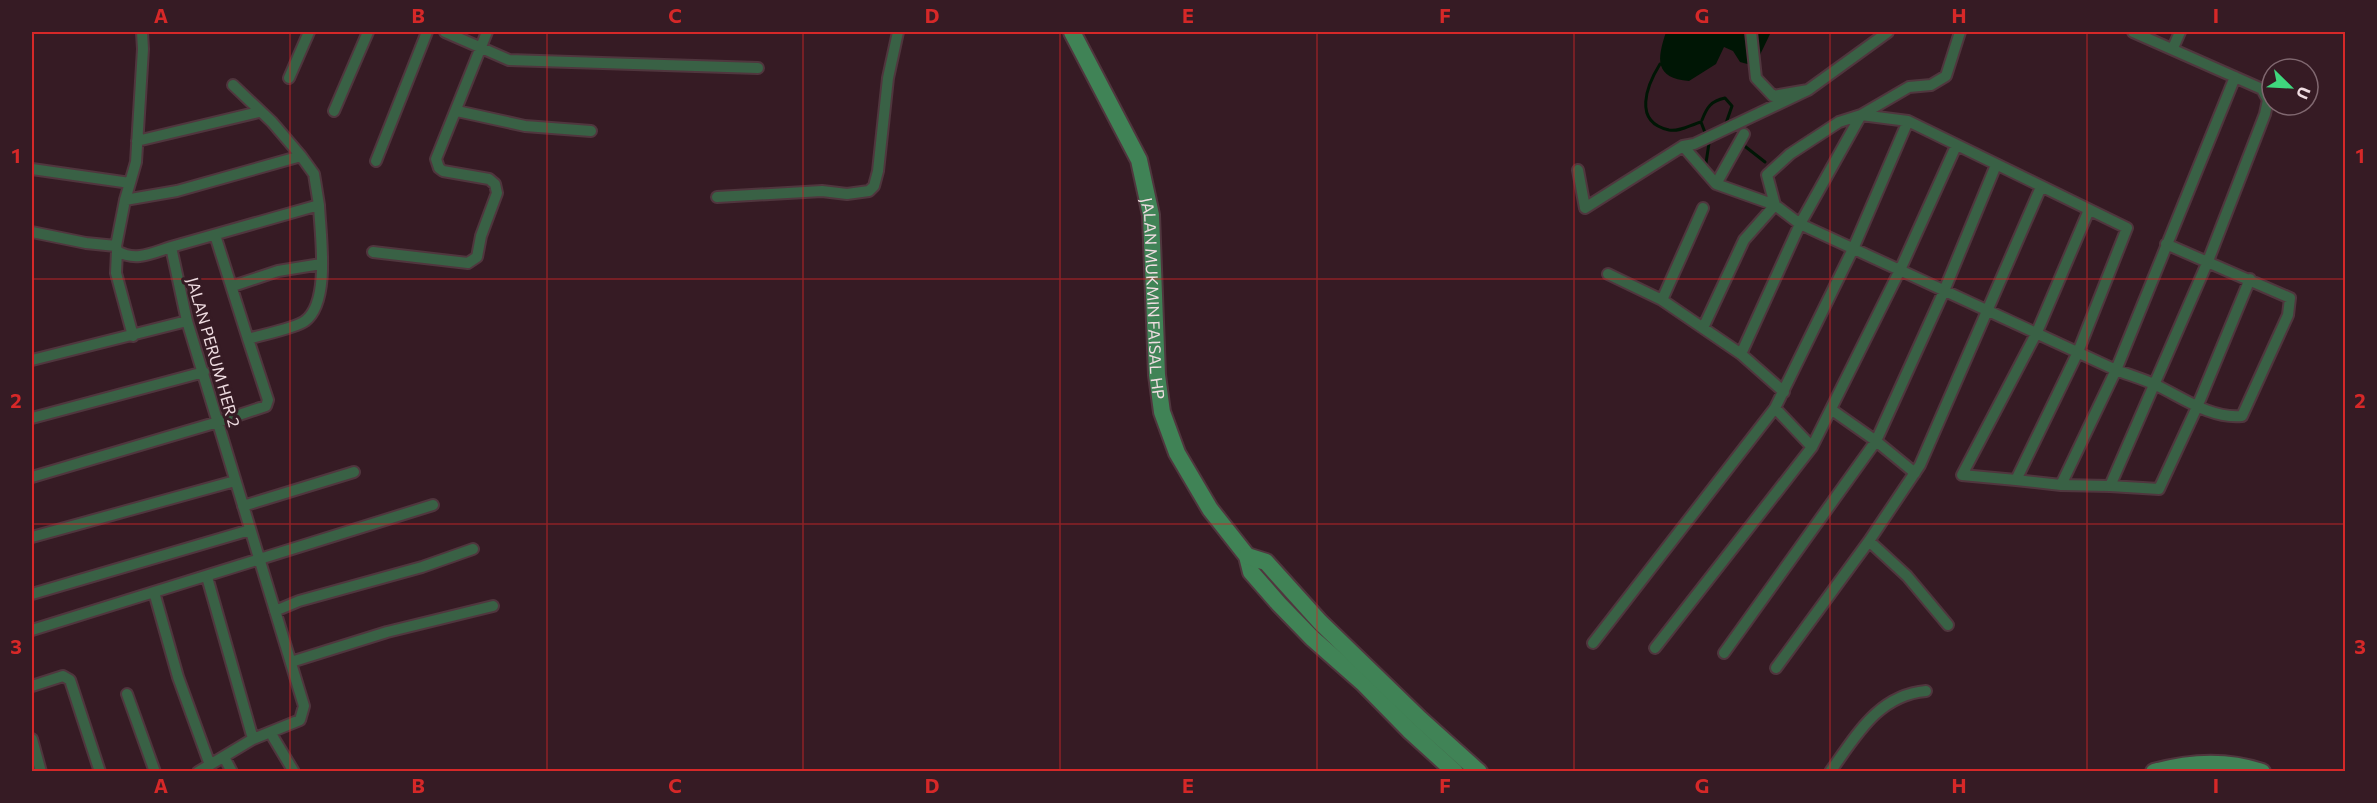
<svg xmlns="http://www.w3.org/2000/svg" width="2377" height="803" font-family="Commissioner,sans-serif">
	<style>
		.water { fill: #001605 }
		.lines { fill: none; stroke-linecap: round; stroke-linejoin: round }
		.stream { stroke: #001605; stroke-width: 3 }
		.street-casing { stroke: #50363e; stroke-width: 14 }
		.secondary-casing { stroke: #50363e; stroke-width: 20 }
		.street { stroke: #396145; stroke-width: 10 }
		.secondary { stroke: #408356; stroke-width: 16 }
		.grid { fill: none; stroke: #d62828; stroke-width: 1.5; stroke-opacity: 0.55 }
		.labels { text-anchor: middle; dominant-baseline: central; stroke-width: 6; stroke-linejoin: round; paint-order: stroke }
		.street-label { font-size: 16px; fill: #efdce1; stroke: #361b24 }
		.neatline { fill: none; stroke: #d62828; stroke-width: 2 }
		.grid-label { font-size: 20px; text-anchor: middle; font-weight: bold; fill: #d62828 }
	</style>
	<rect width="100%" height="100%" fill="#361b24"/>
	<path class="water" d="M1666,32H1771L1758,59L1751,65L1740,62L1733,51L1724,47L1716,64L1689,81C1654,78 1657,59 1666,32Z"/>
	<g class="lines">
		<path class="stream" d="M1660,64C1647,85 1632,122 1669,130C1680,132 1690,125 1701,122L1709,143L1706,163
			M1702,120C1707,107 1711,101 1725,98L1732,106L1725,126
			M1742,144L1765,162"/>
		<g class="street-casing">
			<path id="street" d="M142,32L143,49L136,162L125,200L116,246L117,251C136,262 152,253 171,247L187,321L304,706L300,720L253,739L198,772
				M445,32L509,60L758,68
				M1751,32L1756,78L1773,96L1808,90L1888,32
				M2173,48L2180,32
				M289,78L309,32
				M334,111L368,32
				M457,111L525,126L591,131
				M1861,115L1908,121L2127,228L2078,352L2016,480L2061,485L2110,486L2208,261L2265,114L2268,100L2262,89L2133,32
				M137,141L259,112
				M1683,146L1716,184L1775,205L1800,224L2116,370C2129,375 2143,379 2156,385C2183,398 2211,419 2242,416L2288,315L2290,298L2166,244
				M301,156L314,174L319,205
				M376,161L427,32
				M32,169L130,183
				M1578,170L1585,208L1683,146L1694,144L1808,90
				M1716,184L1744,134
				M717,197L822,191L847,194L869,191L874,186L878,171L888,78L898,32
				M125,200L177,191L301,156L272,122L233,85
				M1703,208L1662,300L1741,354L1784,392
				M32,232L86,243L116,246
				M215,235L248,339
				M117,251L116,273L133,336
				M373,252L468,263L477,257L481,236L497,193L495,184L489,179L443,171L439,168L436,159L487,32
				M1608,274L1662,300
				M233,286L278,271L321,264
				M1703,328L1744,240L1775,205L1767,175L1790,154L1839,122L1861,115L1909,87L1931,85L1946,76L1960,32
				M1741,354L1800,224L1861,115
				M32,360L187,321
				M1775,408L1812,447
				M1832,410L1876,441L1915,473
				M32,418L204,372
				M32,477L218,422L266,406L268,400L248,339C261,335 296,328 305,321C331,302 320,233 319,205L171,247
				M2016,480L1962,475L2037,332L2089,210
				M2061,485L2116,370L2235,77
				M2110,486L2159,489L2197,407L2250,279
				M243,506L354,472
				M32,537L235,481
				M1869,541L1907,576L1948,625
				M207,577L253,739
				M154,592L178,677L210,765
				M32,594L250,530
				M275,611L299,601L422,567L473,549
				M32,630L433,505
				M1593,643L1775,408L1853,249L1908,121
				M1655,648L1812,447L1900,270L1956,146
				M1724,653L1876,441L1944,291L1996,165
				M291,662L387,632L493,606
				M1776,668L1869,541L1920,465L2041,187
				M32,686L63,676L70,680L100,772
				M127,694L155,772
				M270,732L294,772
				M32,739L41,772
				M224,757L232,772
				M1830,772C1856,736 1878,695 1926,691"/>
		</g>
		<g class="secondary-casing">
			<g id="secondary">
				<path id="s1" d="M1072,32L1139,160L1151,215L1157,375L1162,412L1177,453L1210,509L1247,556L1251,572L1279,604L1312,638L1363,683L1409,730L1455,772"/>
				<path d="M1247,556L1266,562L1320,622L1420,719L1479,772"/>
				<path d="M2154,772C2190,762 2227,760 2262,772"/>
			</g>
		</g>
		<use href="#street" class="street"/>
		<use href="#secondary" class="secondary"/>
	</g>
	<path class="grid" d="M290,32V772M547,32V772M803,32V772M1060,32V772M1317,32V772M1574,32V772M1830,32V772M2087,32V772M32,279H2346M32,524H2346"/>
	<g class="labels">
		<g class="street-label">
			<text stroke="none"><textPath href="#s1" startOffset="284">JALAN MUKMIN FAISAL HP</textPath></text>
			<text transform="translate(214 352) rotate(74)">JALAN PERUM HER 2</text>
		</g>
	</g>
	<rect width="2377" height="803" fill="none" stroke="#361b24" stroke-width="66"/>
	<g transform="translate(2290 87) rotate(114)"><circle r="28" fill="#361b24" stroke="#806870" stroke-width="1.5"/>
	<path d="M0-4.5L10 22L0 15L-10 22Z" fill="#3fd77d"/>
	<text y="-9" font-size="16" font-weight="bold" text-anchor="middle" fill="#efdce1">U</text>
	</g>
	<rect x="33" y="33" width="2311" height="737" class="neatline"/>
	<g class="grid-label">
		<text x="161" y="23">A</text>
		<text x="418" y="23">B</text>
		<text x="675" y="23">C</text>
		<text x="932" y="23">D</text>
		<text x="1188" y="23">E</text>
		<text x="1445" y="23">F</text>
		<text x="1702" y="23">G</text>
		<text x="1959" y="23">H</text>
		<text x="2216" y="23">I</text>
		<text x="16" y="163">1</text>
		<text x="2360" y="163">1</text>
		<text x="16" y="408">2</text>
		<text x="2360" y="408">2</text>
		<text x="16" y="654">3</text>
		<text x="2360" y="654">3</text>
		<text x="161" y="793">A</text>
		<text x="418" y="793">B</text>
		<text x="675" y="793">C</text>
		<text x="932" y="793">D</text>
		<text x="1188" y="793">E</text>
		<text x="1445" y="793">F</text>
		<text x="1702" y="793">G</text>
		<text x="1959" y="793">H</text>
		<text x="2216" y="793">I</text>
	</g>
</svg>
